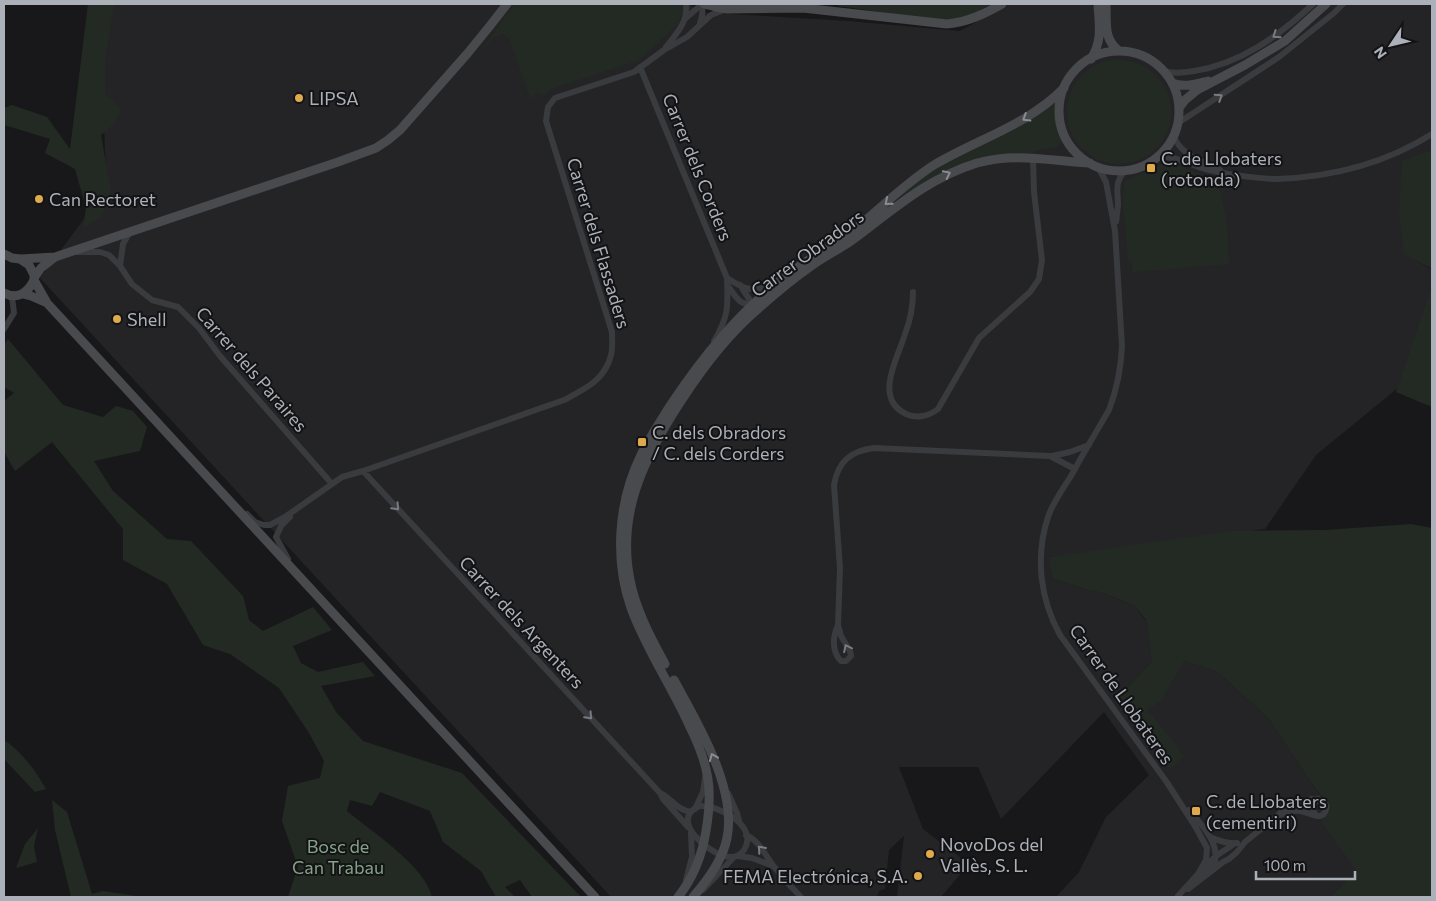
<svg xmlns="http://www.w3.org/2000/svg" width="1436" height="901" font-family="Commissioner,sans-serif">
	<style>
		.built { fill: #242427 }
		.green { fill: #232a23 }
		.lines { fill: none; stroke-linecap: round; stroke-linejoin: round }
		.street { stroke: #3a3b3f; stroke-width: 6 }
		.secondary { stroke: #484a4e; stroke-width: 9 }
		.oneway { stroke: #797b82 }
		.oneway2 { stroke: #898c93 }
		.poi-dot { fill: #deaa4c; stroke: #131315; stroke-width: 2 }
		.labels { text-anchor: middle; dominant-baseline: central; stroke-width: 4; stroke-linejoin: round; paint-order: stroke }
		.poi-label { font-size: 18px; fill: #acb0b8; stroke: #131315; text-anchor: start }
		.street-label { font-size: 18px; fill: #acb0b8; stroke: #131315 }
		.park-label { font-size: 18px; fill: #85a186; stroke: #131315 }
	</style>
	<rect width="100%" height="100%" fill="#18181a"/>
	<path class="built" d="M112,4H690L700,12L848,21L960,31L1009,4H1432V155L1404,253L1432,270V289L1399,387L1316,455L1265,529L1050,557L1053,579L1085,589L1103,593L1135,606L1146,621L1153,662L1178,659L1216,671L1268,718L1312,784L1331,809L1321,822L1358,871L1330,897H1056L1079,872L1106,817L1149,775L1104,712L1001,819L978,767H899L923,829L969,864L941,897H897L904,836L889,850L885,889L879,891L877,897H611L40,278L107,188L101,67Z"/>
	<path class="green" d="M88,4H114L105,62V94L120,108C118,121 112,127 101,135L111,192L101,217L83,228L86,208L75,169L45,153L50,139L4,125V108L12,105L47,117L70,149Z
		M514,4H681L683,12L679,23L640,60L551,89L545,95L537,92L530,99L510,40L503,34L494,37L474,62Z
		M840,4H991L962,20H937L838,6Z
		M1067 112a52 52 0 1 1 104 0a52 52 0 1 1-104 0Z
		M1057,101L1056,122L1062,142L1057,147L1042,149L1030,154H1007L903,196L904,192L925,175L946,163L1008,133Z
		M1432,150V269L1404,254L1399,211L1402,161Z
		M1172,164L1180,166L1218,183L1227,220L1229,264L1133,272L1131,260H1128L1123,202L1124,183L1129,179L1159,165Z
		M1432,286V407L1396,392Z
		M8,339L63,405L103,417L116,406L133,411L147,427L140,451L94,461L113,491L167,539L191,541L243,596L249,620L263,631L313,607L332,630L293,646L301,663L318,672L363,662L375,676L321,686L336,712L363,741L462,773L581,897H532L520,880L505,887L515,897H496L481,871L443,842L430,811L380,792L372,806L350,800L347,811C372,832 425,866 432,897H288L298,867L282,821L288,786L320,778L324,761L309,733L279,688L230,654L203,645L167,584L123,560V529L52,442L15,471L4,452V401L14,393L4,387V345Z
		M1411,524L1432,528V897H1330L1357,871L1321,822L1331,808L1312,784L1268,718L1216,671L1184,661L1161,701L1147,710L1184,755L1179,762L1169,769L1118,698L1152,662L1146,620L1135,606L1103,593L1085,589L1053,579L1049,557L1233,531L1325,530Z
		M4,740C21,751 36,771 46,789L35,792L4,759Z
		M52,800L67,812L92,894L103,891L143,897L195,896L197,897H71L55,830Z
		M38,828L34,846L37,862L16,868L25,844Z"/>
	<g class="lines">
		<path class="street" d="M686,18L702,4
			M700,23L702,16L703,4
			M666,47C677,33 688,22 686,4
			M640,67L727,278C728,306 729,316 714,341
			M1163,71C1174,74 1183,73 1194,71C1240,64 1279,36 1313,4
			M1178,123L1279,57L1334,13L1343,4
			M1174,136C1179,154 1205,163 1220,170
			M1158,157C1175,156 1187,163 1202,168C1210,171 1219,172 1228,174C1243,176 1261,179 1277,179C1331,177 1386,163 1432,134
			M1098,167L1106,182L1115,231L1122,346C1121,368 1117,389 1109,410C1096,432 1083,454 1071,476C1063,489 1053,502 1048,517C1035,557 1040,599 1060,635L1166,781L1195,826L1207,848L1206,860L1198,874L1178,896
			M1116,222C1117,217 1117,211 1118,206C1118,191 1114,183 1125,171
			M78,252H100L109,255L120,266L132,284L152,300L178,307L199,328L220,356L332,484
			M120,266L123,244L130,232
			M727,278C742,288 756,295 771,283
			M740,285L751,302L749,308
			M728,286C737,298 739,305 754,305
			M913,292C913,306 910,321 905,334C898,358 873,398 906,414C917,419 929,416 938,409L979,338L1030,292L1039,279L1042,260L1034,192L1033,158
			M4,329L14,313L12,297
			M1052,456L1070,452L1089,445
			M363,471L660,793L663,799L688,827
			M247,514L255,522L264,525H270L285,517L342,477L363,471L564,400C585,389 605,380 611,355C613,348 612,339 612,332L546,121L548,107L555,98L634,72L664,50L687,37L711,15L724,10
			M288,559L276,537L281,526L290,517
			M838,625C833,636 831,651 841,661H846L851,656L850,651L841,636L838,625L840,568L834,485C838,461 851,451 874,448L1050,456L1075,469
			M660,793C673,799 675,809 691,812
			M728,793L737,813L739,821
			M700,806C719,805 759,826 744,850C741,854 737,857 732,857C712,858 666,819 700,806Z
			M695,809L703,792L706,772
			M1189,810C1203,827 1223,845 1213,869
			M1317,816C1311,810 1311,804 1318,799
			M746,835C760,841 766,857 775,868C783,878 792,888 801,897
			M1210,837C1219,841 1227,844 1237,843
			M738,856L752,858L773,866
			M1199,875C1206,871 1208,866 1212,860C1218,853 1228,849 1235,843
			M686,880L692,857L691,833
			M1188,889L1223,862L1229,859L1237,852L1245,842L1276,817L1284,809L1293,804L1312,799L1324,801L1327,807C1323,824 1310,812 1300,811C1291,810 1284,813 1276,817
			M703,890L734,857"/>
		<path class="secondary" d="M704,4L716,7L727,9L803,8L947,24C968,22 984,14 1002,4
			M1106,4C1107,23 1103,39 1119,51
			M1059 111a60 60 0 1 1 120 0a60 60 0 1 1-120 0Z
			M1091,59C1103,40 1099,25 1098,4
			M1172,83C1184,88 1196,84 1208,81
			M1179,108L1185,100L1197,90L1245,65L1285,41L1326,4
			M4,254L12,258L20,259L29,265L34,275V280L47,303L595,897
			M21,259L55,257L338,162L376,148L388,140L400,130L467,54L489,27L507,4
			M34,278L41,268L55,257
			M4,293C17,300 28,293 34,280
			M23,294L31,296L47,303
			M665,664C652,640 639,616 632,589C614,518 643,459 681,401C703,367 728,334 759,308C777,292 795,277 814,264C826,256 839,249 851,241C893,210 926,179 977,163C1015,152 1052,161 1090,163
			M674,680C697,722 737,788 727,838C723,859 707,881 693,897
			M678,897C694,877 702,856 706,831C709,813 711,792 707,774C704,757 697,741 689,725C671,685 646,649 631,608C614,559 618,502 641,455C649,438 660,422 670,406C704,354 739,313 788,274C807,259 830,249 849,234C878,211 904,184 934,165C978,139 1028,125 1064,88"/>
	</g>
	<defs><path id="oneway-chevron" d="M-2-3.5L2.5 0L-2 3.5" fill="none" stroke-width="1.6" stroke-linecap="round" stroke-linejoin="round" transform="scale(1.25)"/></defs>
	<g class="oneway">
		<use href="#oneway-chevron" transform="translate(1276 35) rotate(145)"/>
		<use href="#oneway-chevron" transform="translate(1219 97) rotate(-33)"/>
		<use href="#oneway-chevron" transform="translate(396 507) rotate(47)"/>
		<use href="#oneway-chevron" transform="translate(847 648) rotate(-116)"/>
		<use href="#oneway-chevron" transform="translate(589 716) rotate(47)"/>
		<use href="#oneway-chevron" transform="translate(761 849) rotate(-131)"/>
	</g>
	<g class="oneway2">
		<use href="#oneway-chevron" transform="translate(1026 118) rotate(148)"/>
		<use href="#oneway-chevron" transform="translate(947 174) rotate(-26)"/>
		<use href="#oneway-chevron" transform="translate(888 202) rotate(140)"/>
		<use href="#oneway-chevron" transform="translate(713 757) rotate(-112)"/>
	</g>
	<g class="poi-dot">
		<circle cx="299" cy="98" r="5"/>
		<rect x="1146" y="163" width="10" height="10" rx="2.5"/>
		<circle cx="39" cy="199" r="5"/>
		<circle cx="117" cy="319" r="5"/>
		<rect x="637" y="437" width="10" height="10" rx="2.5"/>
		<rect x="1191" y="806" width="10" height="10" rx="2.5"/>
		<circle cx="930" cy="854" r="5"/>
		<circle cx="918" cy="876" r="5"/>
	</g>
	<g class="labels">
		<g class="poi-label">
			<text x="309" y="98">LIPSA</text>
			<text x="1161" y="158">C. de Llobaters<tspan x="1161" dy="21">(rotonda)</tspan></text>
			<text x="49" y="199">Can Rectoret</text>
			<text x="127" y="319">Shell</text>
			<text x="652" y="432">C. dels Obradors<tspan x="652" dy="21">/ C. dels Corders</tspan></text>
			<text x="1206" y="801">C. de Llobaters<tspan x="1206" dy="21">(cementiri)</tspan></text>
			<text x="940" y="844">NovoDos del<tspan x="940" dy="21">Vallès, S. L.</tspan></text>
			<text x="908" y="876" text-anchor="end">FEMA Electrónica, S.A.</text>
		</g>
		<g class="street-label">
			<text transform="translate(698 167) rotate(68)">Carrer dels Corders</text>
			<text transform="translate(599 243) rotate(73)">Carrer dels Flassaders</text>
			<text transform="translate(807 253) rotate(-36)">Carrer Obradors</text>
			<text transform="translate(252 369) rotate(49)">Carrer dels Paraires</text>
			<text transform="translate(522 622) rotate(47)">Carrer dels Argenters</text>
			<text transform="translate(1122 694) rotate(55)">Carrer de Llobateres</text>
		</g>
		<g class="park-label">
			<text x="338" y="846">Bosc de<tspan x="338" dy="21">Can Trabau</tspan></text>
		</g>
	</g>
	<rect width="1436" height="901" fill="none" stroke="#acb0b8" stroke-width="10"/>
	<g transform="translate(1391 45) rotate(235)" stroke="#131315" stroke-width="4" paint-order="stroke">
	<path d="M0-4L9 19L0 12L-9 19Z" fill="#acb0b8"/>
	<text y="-8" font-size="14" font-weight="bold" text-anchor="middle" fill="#acb0b8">N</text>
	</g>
	<path d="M1256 871v8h99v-8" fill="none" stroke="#acb0b8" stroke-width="2.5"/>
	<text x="1264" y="871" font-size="15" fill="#acb0b8" stroke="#131315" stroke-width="4" paint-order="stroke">100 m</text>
</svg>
